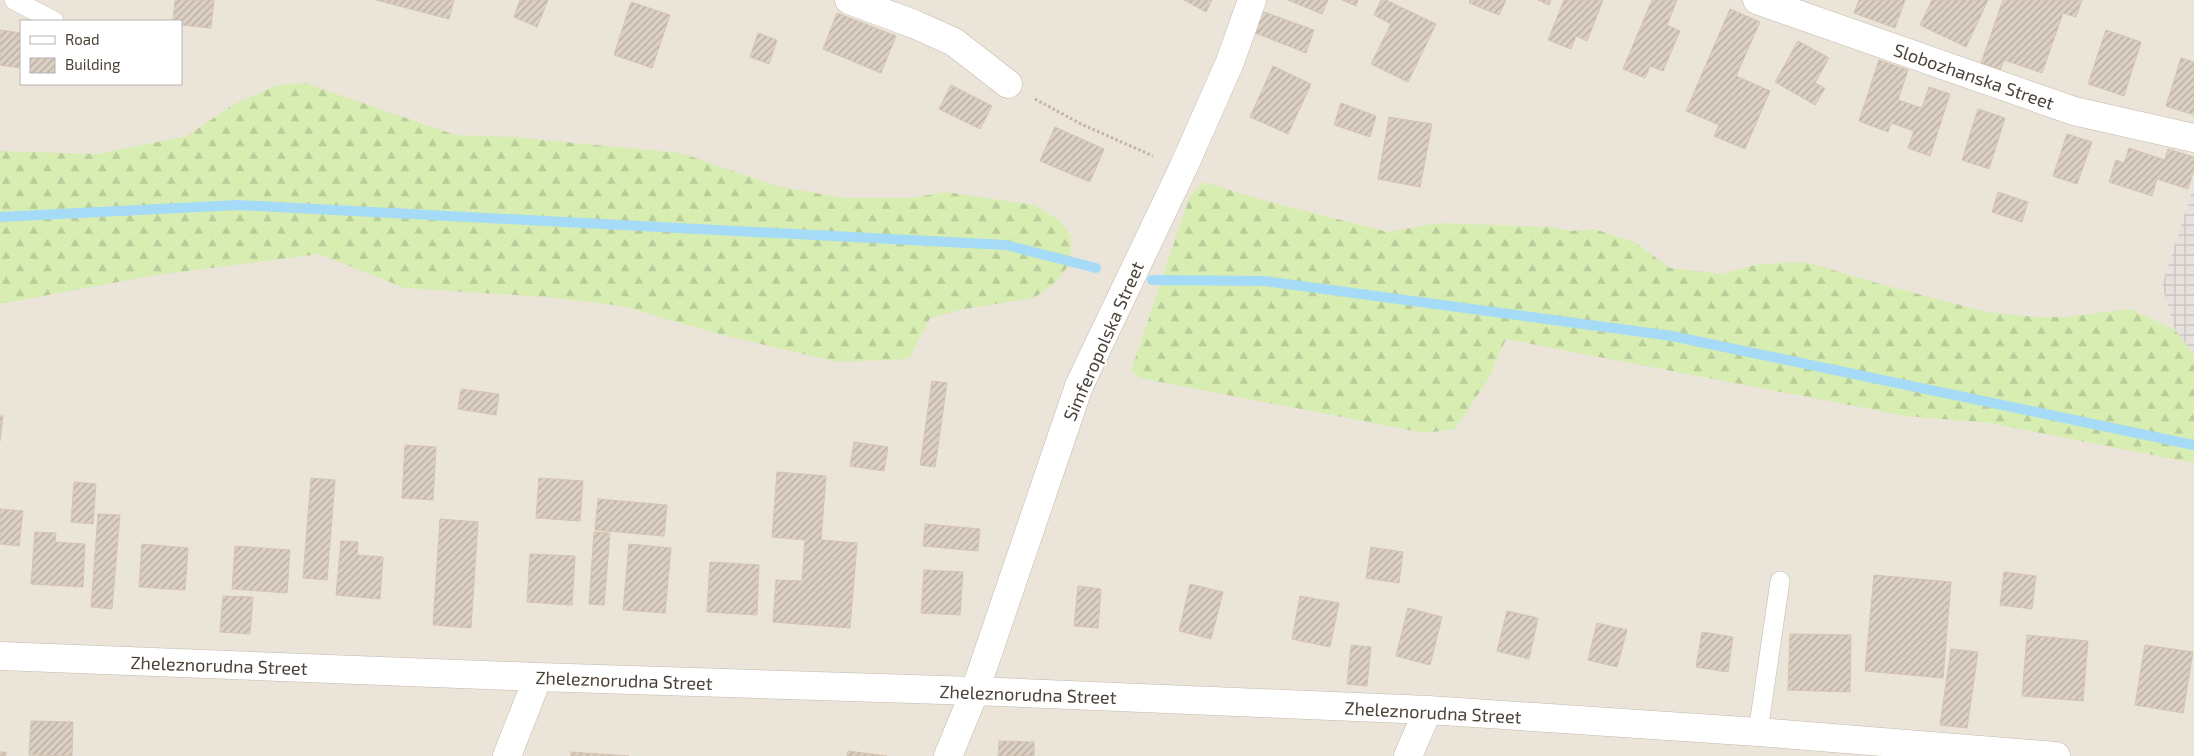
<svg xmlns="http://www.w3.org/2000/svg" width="2194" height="756" font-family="'Exo 2',sans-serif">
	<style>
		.residential { fill: #ebe4d9; fill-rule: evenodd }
		.industrial { fill: url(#industrial-grid) }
		.forest { fill: url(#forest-firs) }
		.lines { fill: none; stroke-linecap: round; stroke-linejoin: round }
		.stream { stroke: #a5dbf6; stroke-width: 10 }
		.building { fill: url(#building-hatch); stroke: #d5c4b2 }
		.service-casing { stroke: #c3b9ad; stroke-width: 20 }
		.pedestrian-casing { stroke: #c3b9ad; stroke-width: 29 }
		.minor-casing { stroke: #c3b9ad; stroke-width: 29 }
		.path { stroke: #c6b49d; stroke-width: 3; stroke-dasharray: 2.5 2.5; stroke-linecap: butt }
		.service { stroke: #fff; stroke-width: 19 }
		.pedestrian { stroke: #fff; stroke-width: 28 }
		.minor { stroke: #fff; stroke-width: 28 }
		.labels { text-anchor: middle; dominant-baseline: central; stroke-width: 4; stroke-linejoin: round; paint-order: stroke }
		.street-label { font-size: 18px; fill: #4c4238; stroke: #fff }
	</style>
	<defs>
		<pattern id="industrial-grid" width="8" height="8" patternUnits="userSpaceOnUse" patternTransform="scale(1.25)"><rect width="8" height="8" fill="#e6e1dc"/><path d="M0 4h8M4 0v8" fill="none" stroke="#c7c2be"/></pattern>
		<pattern id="forest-firs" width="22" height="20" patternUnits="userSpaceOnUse" patternTransform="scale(1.25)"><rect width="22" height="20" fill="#d7edb2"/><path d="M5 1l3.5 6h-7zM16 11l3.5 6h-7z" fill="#bacc9a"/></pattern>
		<pattern id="building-hatch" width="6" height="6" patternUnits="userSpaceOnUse" patternTransform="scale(1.25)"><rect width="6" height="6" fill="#dcd0c3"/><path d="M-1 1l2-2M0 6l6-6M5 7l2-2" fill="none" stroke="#b5aa9f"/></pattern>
	</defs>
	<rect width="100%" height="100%" fill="#f6f2eb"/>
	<path class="residential" d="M0,0H2194V185L2162,285L2175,330L2194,355V756H0ZM21,21H181V84H21Z"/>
	<path class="industrial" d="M2194,185V355L2175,330L2162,285Z"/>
	<path class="forest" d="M305,83L455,135L513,137L681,153L777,186L843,198H911L946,192L1035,205L1060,221L1071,236L1070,263L1058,280L1034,298L964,309L930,318L909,359L837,362L715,333L623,306L546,297L405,288L319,254L150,276L0,304V151L97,154L187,136L236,103L278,85Z
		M1203,182L1270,202L1388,232L1439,223L1552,227L1571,231L1594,229L1636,243L1670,268L1720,274L1760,264L1806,262L1880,284L1987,312L2036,317H2066L2130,309L2175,330L2194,355V463L1990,423L1906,416L1506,339L1489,378L1455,429L1425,433L1140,378L1131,371L1190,196Z"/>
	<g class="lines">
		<path class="stream" d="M0,217L238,205L1006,245L1096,268
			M1152,280L1265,281L1672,336L2194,445"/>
	</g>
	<path class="building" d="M175,0H214L211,28L181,25V21H173Z
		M376,0H454L449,19Z
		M520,0H548L537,27L514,17Z
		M1184,0H1212L1206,12Z
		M1288,0H1328L1322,14Z
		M1342,0H1358L1356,6Z
		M1381,0H1386L1436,24L1408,82L1371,64L1391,24L1374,15Z
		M1470,0H1506L1499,15L1469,3Z
		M1538,0H1551L1549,5Z
		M1564,0H1603L1587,41L1576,36L1571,49L1548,40Z
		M1652,0H1677L1667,25L1680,31L1663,71L1650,66L1645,78L1623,69Z
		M1859,0H1905L1895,28L1854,13Z
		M1932,0H1988L1966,47L1920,25Z
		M2003,0H2082L2076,17L2063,13L2042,73L2004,60L2000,70L1981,63Z
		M631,2L670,15L652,68L614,55Z
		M1730,9L1760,22L1736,76L1770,91L1745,149L1714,136L1719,125L1686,111Z
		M1261,11L1314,30L1306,53L1253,32Z
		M837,13L896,36L881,73L823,49Z
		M0,30L21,33V68L0,65Z
		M2106,30L2141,42L2124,96L2088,84Z
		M758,33L777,40L769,64L750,57Z
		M1798,41L1829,58L1815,83L1825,88L1815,105L1775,82Z
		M2181,58L2194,62V115L2166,106Z
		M1879,60L1908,70L1898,100L1922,108L1929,87L1950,94L1930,156L1908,148L1914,131L1891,123L1888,132L1859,121Z
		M1273,66L1311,84L1288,134L1250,117Z
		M951,85L992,106L980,129L939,109Z
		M1341,103L1376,116L1370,137L1334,125Z
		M1978,109L2005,118L1989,169L1962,160Z
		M1389,117L1432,124L1420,187L1378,179Z
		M1055,127L1104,149L1090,182L1040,161Z
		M2067,134L2092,142L2077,184L2053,176Z
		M2129,148L2165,160L2168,149L2194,157V170L2188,189L2157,179L2152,196L2109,182L2116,160L2124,163Z
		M1998,192L2028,202L2022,222L1992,212Z
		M932,381L947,383L935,467L920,465Z
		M461,389L499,394L496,415L458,409Z
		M0,416H3L0,441Z
		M854,442L888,447L884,471L850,466Z
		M405,445L436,447L433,500L402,498Z
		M777,472L826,476L821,540L857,543L850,628L773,622L776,580L802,581L805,540L772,537Z
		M311,478L335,480L327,580L303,578Z
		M539,478L583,481L580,521L536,518Z
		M74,482L96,484L93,524L71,522Z
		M598,499L667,505L664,536L595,530Z
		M0,509L23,511L19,546L0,544Z
		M98,514L120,515L112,609L91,607Z
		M440,519L478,522L471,628L433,625Z
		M925,524L980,529L978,551L923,546Z
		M35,532L56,533L55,542L85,544L83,587L31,584Z
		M594,532L610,533L604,605L589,604Z
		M341,541L358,542L357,555L383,557L380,599L336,595Z
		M142,544L188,548L185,590L139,587Z
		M629,544L671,548L665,613L623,610Z
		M235,546L290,550L287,593L232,589Z
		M1371,547L1403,552L1399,583L1366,578Z
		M530,554L575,556L572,605L527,602Z
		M710,562L759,565L757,615L707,612Z
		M924,570L963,572L960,615L921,613Z
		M2004,572L2036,576L2032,609L2000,605Z
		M1874,575L1951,582L1943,678L1865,671Z
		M1190,584L1223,592L1211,639L1179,631Z
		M1078,586L1101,589L1098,628L1074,626Z
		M223,596L253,597L250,634L220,632Z
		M1300,596L1339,603L1330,647L1292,639Z
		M1408,608L1442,617L1430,665L1396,656Z
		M1507,611L1538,618L1529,659L1497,651Z
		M1597,623L1627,630L1617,667L1588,660Z
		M1702,632L1733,637L1728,672L1696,667Z
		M1790,634L1851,635L1850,692L1788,690Z
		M2027,635L2088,641L2083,701L2022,696Z
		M1351,645L1371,647L1367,686L1347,684Z
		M2145,645L2193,652L2183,713L2135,705Z
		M1951,649L1978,652L1967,728L1940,725Z
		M31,721L73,722L72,756L29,755Z
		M999,741L1034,742V756H998Z
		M848,751L887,756H847Z
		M0,752H6V756H0Z
		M571,752L629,756H571Z"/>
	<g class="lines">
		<g class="service-casing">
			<path id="service" d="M14,0L54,21
				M1758,732L1780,581"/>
		</g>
		<g class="pedestrian-casing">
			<path id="pedestrian" d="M1079,386L1184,166"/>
		</g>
		<g class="minor-casing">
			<path id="minor" d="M849,0L914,24L954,42L1008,84
				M1757,0L2074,111L2194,138
				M1184,166L1230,62L1252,0
				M0,656L538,677L975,691L1428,710L1758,732L2056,756
				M507,756L538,677
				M948,756L975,691L1079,386
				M1408,756L1428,710"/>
		</g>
		<path class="path" d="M1035,99L1081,124L1153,156"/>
		<use href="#service" class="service"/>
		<use href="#pedestrian" class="pedestrian"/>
		<use href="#minor" class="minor"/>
	</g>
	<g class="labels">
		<g class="street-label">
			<text transform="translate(1974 76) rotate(19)">Slobozhanska Street</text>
			<text transform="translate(1103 341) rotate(-66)">Simferopolska Street</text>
			<text transform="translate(219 665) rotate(2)">Zheleznorudna Street</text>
			<text transform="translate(624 680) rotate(2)">Zheleznorudna Street</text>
			<text transform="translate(1028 694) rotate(2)">Zheleznorudna Street</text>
			<text transform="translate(1433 712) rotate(3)">Zheleznorudna Street</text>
		</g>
	</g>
	<rect x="20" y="20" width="162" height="65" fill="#ffffff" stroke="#b7b3af"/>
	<rect x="30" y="36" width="25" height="8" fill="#ffffff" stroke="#b7b3af"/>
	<text x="65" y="45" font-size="15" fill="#4c4238">Road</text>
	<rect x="30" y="58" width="25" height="15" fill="url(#building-hatch)" stroke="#b7b3af"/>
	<text x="65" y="70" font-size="15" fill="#4c4238">Building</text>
</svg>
